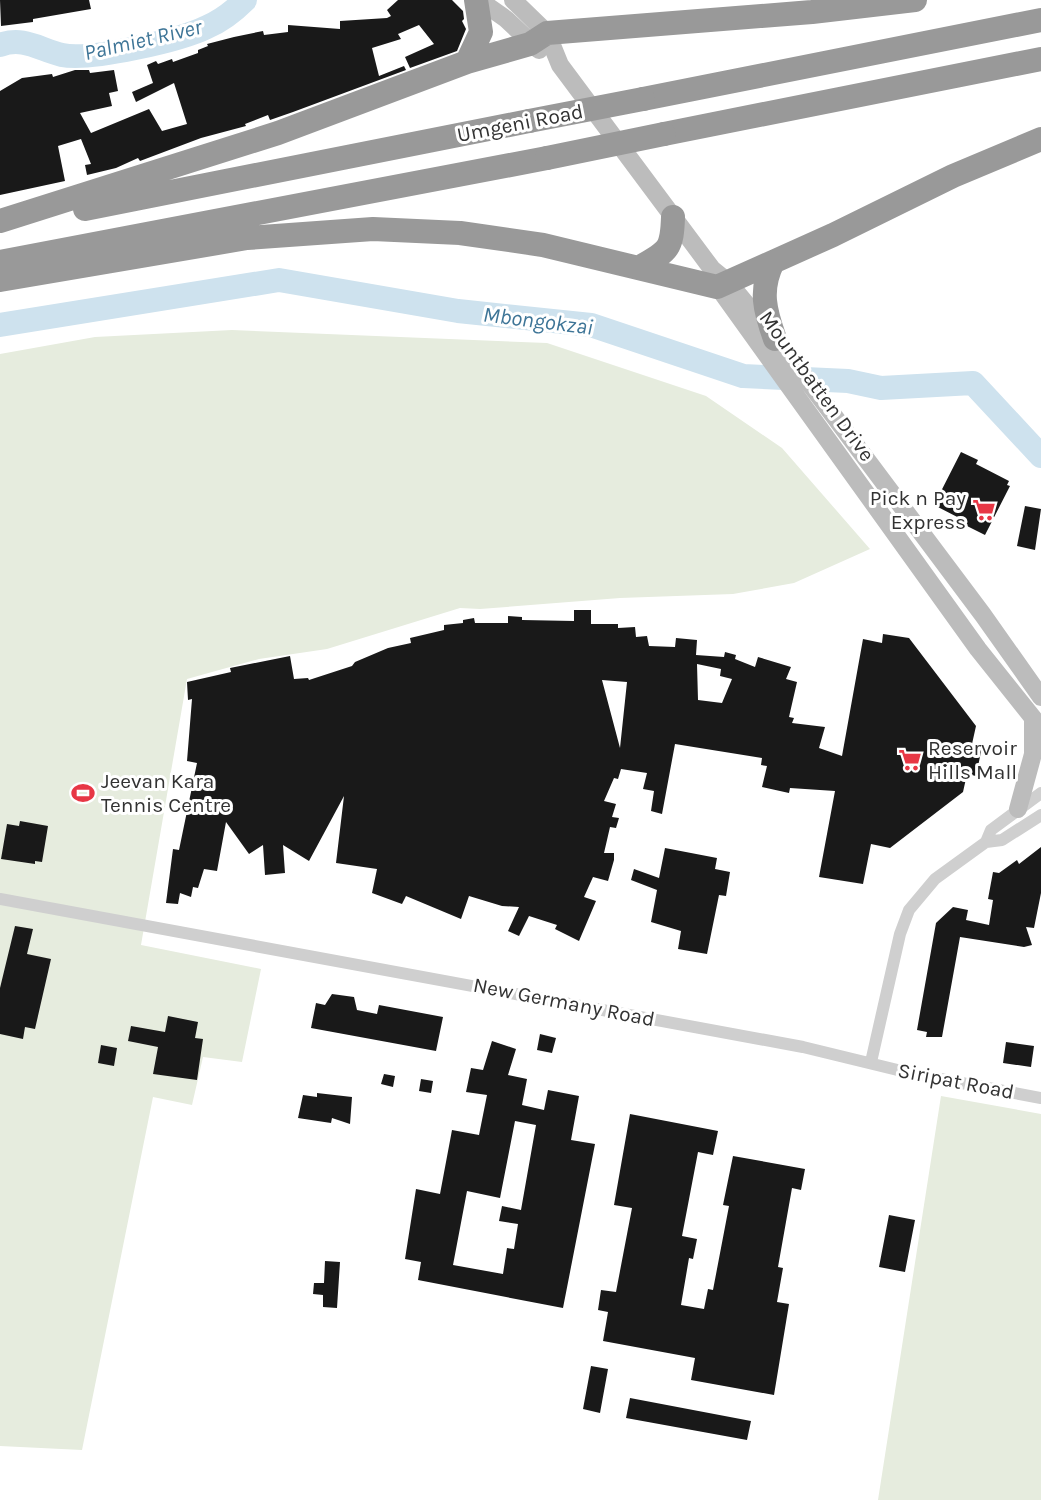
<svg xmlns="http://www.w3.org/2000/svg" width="1041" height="1500" font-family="Karla,sans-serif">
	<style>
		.green { fill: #e6ecde }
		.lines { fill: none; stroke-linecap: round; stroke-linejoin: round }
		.river { stroke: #cee2ee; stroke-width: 24 }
		.building { fill: #191919; fill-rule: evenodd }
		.minor { stroke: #cfcfcf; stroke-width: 12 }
		.secondary { stroke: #bcbcbc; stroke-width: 18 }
		.motorway { stroke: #999; stroke-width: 24 }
		.motorway-bridge { stroke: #999; stroke-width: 24 }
		.labels { text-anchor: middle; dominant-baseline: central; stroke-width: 6; stroke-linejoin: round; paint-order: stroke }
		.street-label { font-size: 21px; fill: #323232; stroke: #fff }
		.poi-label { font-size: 21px; fill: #323232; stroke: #fff; text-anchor: start }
		.water-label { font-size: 22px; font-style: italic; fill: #3e7597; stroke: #fff }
	</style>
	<rect width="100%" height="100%" fill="#fff"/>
	<path class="green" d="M232,330L547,343L706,396L782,448L870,549L794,583L733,594L620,598L480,609L460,608L327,649L259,659L187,679L141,945L261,969L242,1062L203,1057L192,1105L153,1097L82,1450L0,1446V354L95,337Z
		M941,1096L1041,1114V1500H878Z"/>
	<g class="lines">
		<path class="river" d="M0,45C24,36 40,50 62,55C90,61 181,40 207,27C221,21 234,11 245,0
			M0,325L279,280L458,311L591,325L743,376L848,381L881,388L973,383L1041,456"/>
	</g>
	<path class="building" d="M0,0H89L91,9L33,19V22L1,26Z
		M398,0H452L463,11L464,19L462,21L466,29L457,51L410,68L405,57L434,44L419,25L398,34L401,39L372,48L379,76L404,66L406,70L293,112L270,120L268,115L245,124L246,126L201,138L140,161L138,158L116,168L87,175L85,165L91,164L81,139L58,146L65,181L0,195V91L22,78L52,74L53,77L75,70H89L90,73L114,70L118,91L109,93L112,106L80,113L91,133L149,109L162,131L187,124L174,83L136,102L132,92L153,83L147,65L156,61L158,64L172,59L173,62L198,53V50L208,46L207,44L234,37L263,31L264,35L288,32V25L340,29V21L387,18L391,16L387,10Z
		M961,452L978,460L976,464L1009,481L1007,485L1010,486L985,535L965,525L967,522L934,505Z
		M1025,506L1041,509L1035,550L1017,546Z
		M574,610H591V624H618V628L635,627L636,637L647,636L649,646L675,647L676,638L697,640L696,655L724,657L725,652L736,655L735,659L755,667L758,657L791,667L786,679L797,682L789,717L794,718L792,723L825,727L819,748L842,756L863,639L882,643L883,634L909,638L976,726L972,744L982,747L976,776L967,774L963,792L890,848L871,844L863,884L819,877L835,791L790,788L789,793L762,787L767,766L761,765L762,758L675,744L662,814L651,811L654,791L643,789L647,773L621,769L618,779L614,778L604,801L616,804L612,817L619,818L616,828L610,827L604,853H614V860L608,881L593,877L584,897L596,901L579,941L555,929L557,925L529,916L519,936L508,931L519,907L502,906L469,896L461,919L406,896L402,904L372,893L377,869L336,863L344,796L309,861L283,845L285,873L265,875L263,845L249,854L226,822L217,871L204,869L198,888L193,887L191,897L180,893L178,904L166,903L173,849L179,850L197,763L187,761L192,699L188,700L187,682L231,672L230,668L290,656L294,679L308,678L309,680L352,666L355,662L388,648L411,643L410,638L444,630V625L463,623V620L474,618L475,623H508V616L522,617V620L574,621ZM697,664L721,669L720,676L732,679L722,703L698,700ZM602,680L627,682L620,748Z
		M20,821L48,826L42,862L35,861V864L1,859L7,824L19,826Z
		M1041,847V893L1034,928L1026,927L1032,945L1024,947L960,937L942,1037H926L927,1032L917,1030L936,923L953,907L968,910L966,920L989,925L993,900L988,899L993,872L999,873L1017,860L1019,864Z
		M665,848L717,858L715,869L730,872L726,896L719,895L707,954L678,949L681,931L651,922L657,890L631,880L634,869L659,878Z
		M15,926L33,929L27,954L51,959L35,1029L25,1027L23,1039L0,1034V988Z
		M332,994L354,997L357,1010L377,1014L379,1005L443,1017L436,1051L311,1028L316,1003L325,1005Z
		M168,1016L198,1022L195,1038L203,1039L197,1080L153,1074L158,1047L128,1041L131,1026L165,1032Z
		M540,1034L556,1038L552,1053L537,1050Z
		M492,1041L516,1049L508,1075L527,1079L522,1105L544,1110L548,1090L579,1096L571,1140L595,1144L563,1308L418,1280L421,1262L405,1259L416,1189L440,1194L452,1130L479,1135L487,1095L466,1092L471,1068L483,1070ZM515,1121L536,1125L521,1210L502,1206L499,1221L518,1224L514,1249L507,1248L503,1274L453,1265L467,1191L500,1198Z
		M1006,1042L1034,1046L1031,1067L1003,1063Z
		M101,1045L117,1048L114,1066L98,1063Z
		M384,1074L395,1076L393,1087L381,1084Z
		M421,1079L433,1081L431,1093L419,1091Z
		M317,1093L352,1097L350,1124L332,1118L331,1123L298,1118L303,1095L317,1097Z
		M630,1114L718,1131L713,1155L698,1152L682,1236L697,1239L693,1259L689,1258L681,1305L704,1309L708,1289L713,1290L729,1206L723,1205L733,1156L805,1169L801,1190L792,1188L778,1267L783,1268L777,1302L789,1304L774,1395L691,1380L695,1358L603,1341L608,1312L598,1310L601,1290L616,1292L632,1208L614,1205Z
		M889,1215L915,1220L905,1272L879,1267Z
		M325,1261L340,1262L337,1308L323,1307V1295L313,1294L314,1283H324Z
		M591,1366L608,1369L600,1413L583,1409Z
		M630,1398L751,1421L747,1440L626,1418Z"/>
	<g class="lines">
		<path class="minor" d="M986,842L991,830L1041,793
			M0,899L803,1047L914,1074L1041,1098
			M871,1062L900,934L909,910L935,879L986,842L1002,840L1041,815"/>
		<path class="secondary" d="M479,0L506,19L539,50
			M513,0L547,33L560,65L712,269L728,282L786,352L983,615L1041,697
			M718,287L978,649L1041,728
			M1018,809L1033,754V719"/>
		<path class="motorway" d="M467,62L481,32L476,0
			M643,99L1041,20
			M664,134L1041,59
			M85,209L529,121
			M0,221L278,133L467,62L530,44L547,33L812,12L915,0
			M0,262L547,158
			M773,262C759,290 765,311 775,339
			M640,267C668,251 672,250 673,217
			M0,280L247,238L373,229L460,233L543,245L717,287L833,235L953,176L1041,139"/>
		<path class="motorway-bridge" d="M529,121L643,99
			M547,158L664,134"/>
	</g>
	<defs>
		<g id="supermarket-bare" transform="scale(1.8)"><path d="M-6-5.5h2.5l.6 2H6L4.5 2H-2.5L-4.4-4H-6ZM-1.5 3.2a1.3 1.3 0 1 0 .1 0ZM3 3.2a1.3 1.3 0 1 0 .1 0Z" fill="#e73745" stroke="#fff" stroke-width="2.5" paint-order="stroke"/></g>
		<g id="stadium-bare" transform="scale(1.8)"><path d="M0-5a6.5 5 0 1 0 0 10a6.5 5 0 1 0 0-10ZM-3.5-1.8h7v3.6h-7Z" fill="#e73745" stroke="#fff" stroke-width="2.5" paint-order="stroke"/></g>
	</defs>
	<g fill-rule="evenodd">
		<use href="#supermarket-bare" x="984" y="510"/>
		<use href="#supermarket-bare" x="910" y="760"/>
		<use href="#stadium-bare" x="83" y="793"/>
	</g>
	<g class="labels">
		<g class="street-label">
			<text transform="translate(520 123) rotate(-11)">Umgeni Road</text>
			<text transform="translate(817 386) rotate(54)">Mountbatten Drive</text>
			<text transform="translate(564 1002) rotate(11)">New Germany Road</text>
			<text transform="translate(956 1081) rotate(11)">Siripat Road</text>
		</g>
		<g class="poi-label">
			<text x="966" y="498" text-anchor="end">Pick n Pay<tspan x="966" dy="24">Express</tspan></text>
			<text x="928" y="748">Reservoir<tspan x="928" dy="24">Hills Mall</tspan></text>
			<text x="101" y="781">Jeevan Kara<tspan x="101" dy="24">Tennis Centre</tspan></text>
		</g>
		<g class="water-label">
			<text transform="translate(143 40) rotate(-13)">Palmiet River</text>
			<text transform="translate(538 321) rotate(7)">Mbongokzai</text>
		</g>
	</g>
</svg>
